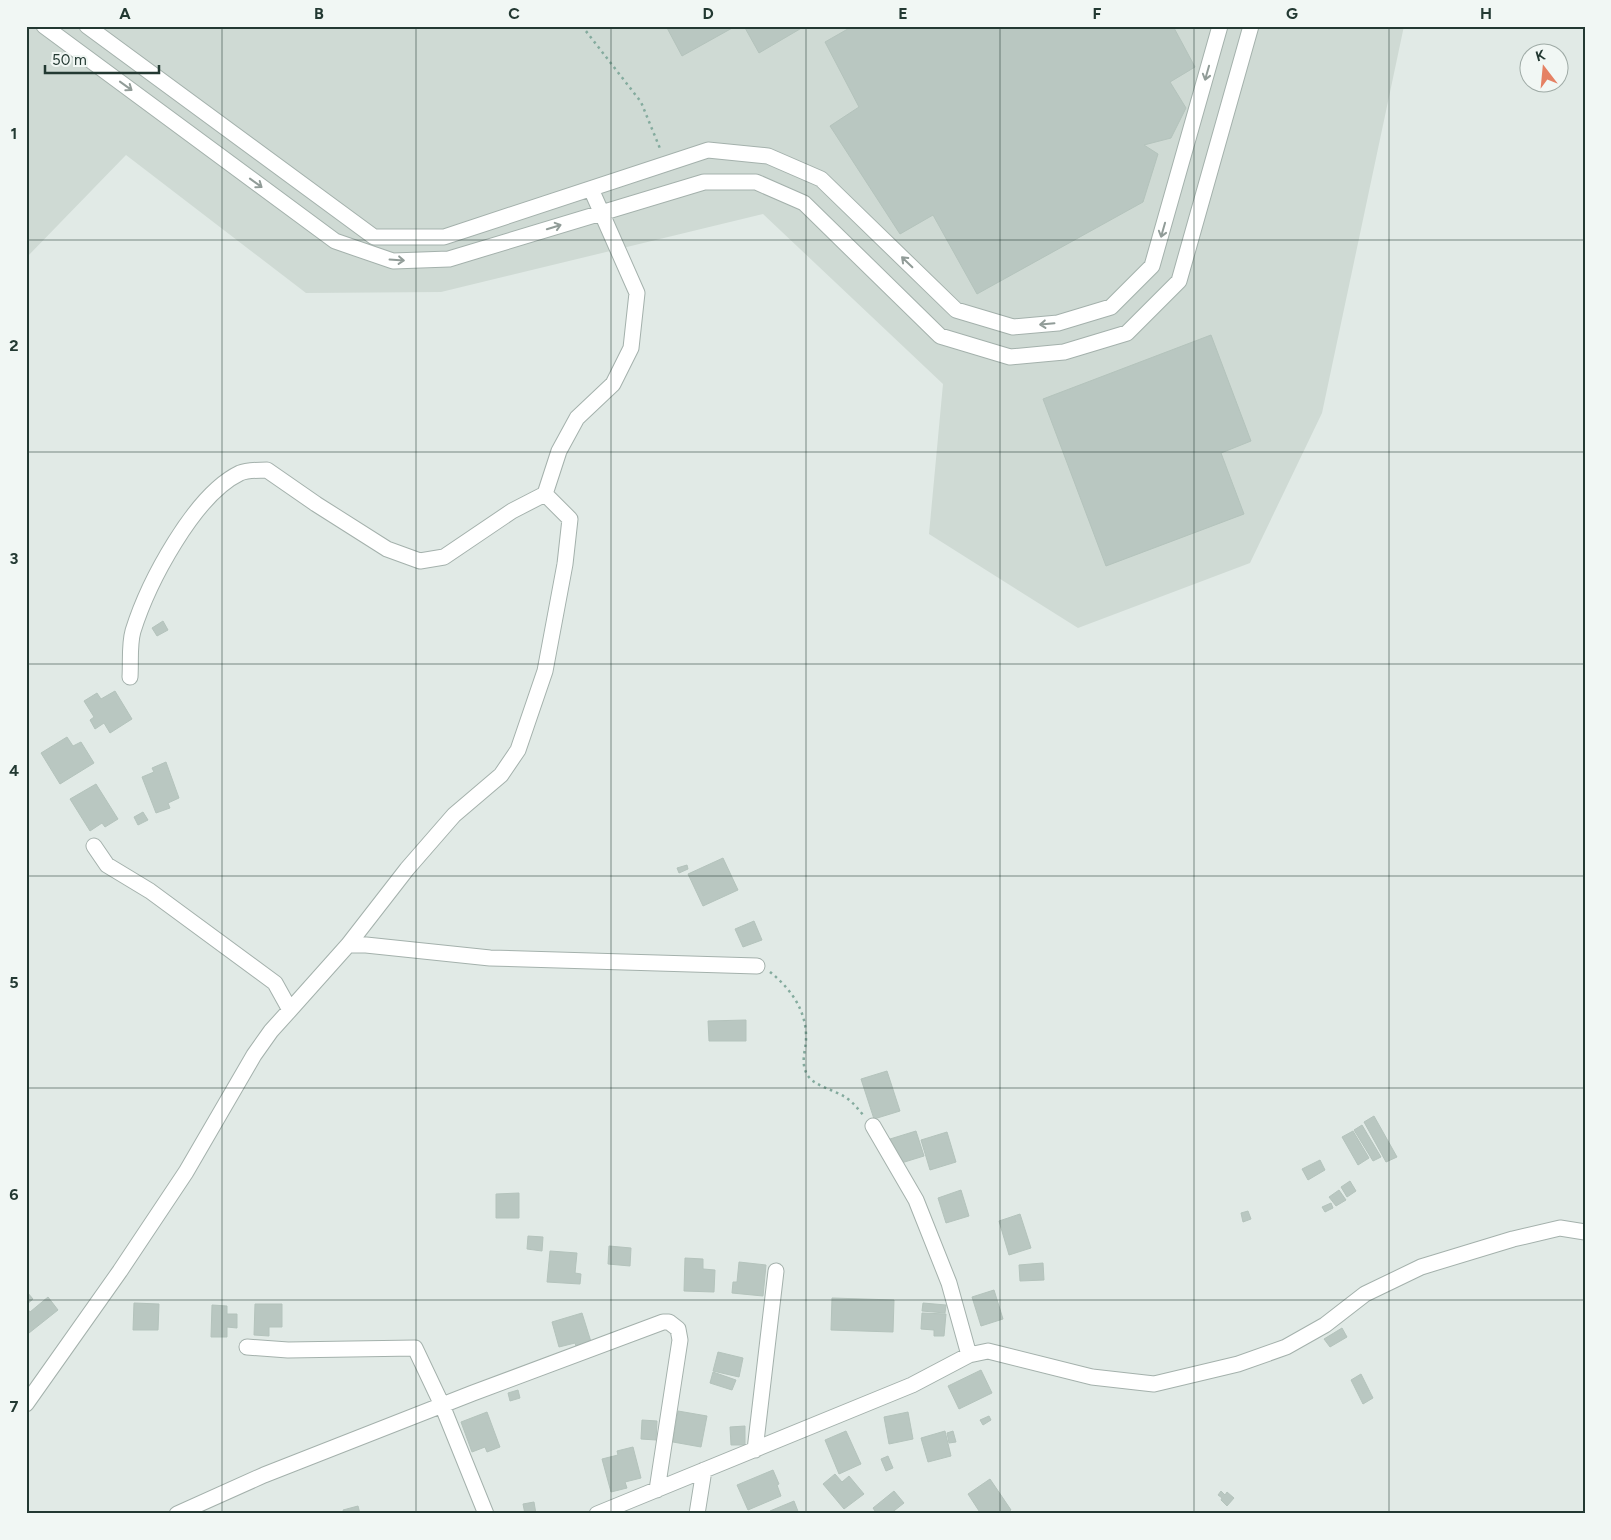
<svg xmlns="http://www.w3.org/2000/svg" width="1611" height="1540" font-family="Figtree,sans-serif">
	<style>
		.built { fill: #cfdad4 }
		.building { fill: #b9c7c1; stroke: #b4c3bc }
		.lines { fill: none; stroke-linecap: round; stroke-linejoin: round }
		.minor-casing { stroke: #a4b1ac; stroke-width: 17 }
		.path { stroke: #84ab9e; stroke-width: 2.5; stroke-dasharray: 2.5 4; stroke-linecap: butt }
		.minor { stroke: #fff; stroke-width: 15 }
		.oneway { stroke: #919c98 }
		.grid { fill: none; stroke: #233932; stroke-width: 1; stroke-opacity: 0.55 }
		.neatline { fill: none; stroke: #233932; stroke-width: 2 }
		.grid-label { font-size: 16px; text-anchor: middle; font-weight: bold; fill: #233932 }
	</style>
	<rect width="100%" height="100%" fill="#e1eae6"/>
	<path class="built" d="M26,26H1404L1322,413L1250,563L1078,628L929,534L943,384L763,214L441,292L306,293L126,155L26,258Z"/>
	<path class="building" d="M666,26H733L734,27L682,56Z
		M744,26H805L759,53Z
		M853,26H1173L1195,67L1170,82L1186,108L1171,138L1144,145L1158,154L1143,202L977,294L933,215L900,234L830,126L859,107L825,42Z
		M1211,335L1251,441L1221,453L1244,514L1106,566L1043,399Z
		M163,621L168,630L157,636L152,628Z
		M115,691L132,719L110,733L104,723L95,729L90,720L94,717L84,701L97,693L101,699Z
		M67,737L73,746L81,742L94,763L60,784L41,753Z
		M166,762L179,798L168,803L170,808L156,813L142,777L154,772L152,768Z
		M96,784L118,819L105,827L102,823L90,831L70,799Z
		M143,812L148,820L138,825L134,817Z
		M723,858L738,890L703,906L688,874Z
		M687,865L688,869L679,873L677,868Z
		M754,921L762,940L743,947L735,929Z
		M746,1020V1041H709L708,1021Z
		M887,1071L900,1111L874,1119L861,1079Z
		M1374,1116L1397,1157L1386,1162L1364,1122Z
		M1362,1125L1381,1157L1373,1161L1354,1130Z
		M916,1131L924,1156L898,1164L890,1139Z
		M1353,1131L1369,1158L1358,1165L1342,1137Z
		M947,1132L956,1162L930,1170L921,1140Z
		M1320,1160L1325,1170L1308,1180L1302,1169Z
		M1350,1181L1356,1191L1347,1197L1341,1187Z
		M961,1190L969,1216L946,1223L938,1198Z
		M1339,1190L1346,1200L1336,1206L1329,1197Z
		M519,1193V1218H496V1194Z
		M1331,1203L1333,1208L1325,1212L1322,1207Z
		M1248,1211L1251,1219L1243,1222L1241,1213Z
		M1020,1214L1031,1248L1009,1255L999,1221Z
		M528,1236L543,1237L542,1251L527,1249Z
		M609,1246L631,1248L630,1266L608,1264Z
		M550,1251L577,1253L575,1273L581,1274L580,1284L547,1282Z
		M685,1258L703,1259V1269L715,1270L714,1292L684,1291Z
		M739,1262L766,1265L763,1296L732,1293L733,1282H737Z
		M1043,1263L1044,1280L1020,1281L1019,1265Z
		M994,1290L1003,1319L981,1326L972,1297Z
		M27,1292L33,1299L26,1305V1293Z
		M48,1297L58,1310L29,1333L26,1330V1307L30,1312Z
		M832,1298L894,1300L893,1332L831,1330Z
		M134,1303L159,1304L158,1330H133Z
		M923,1303L946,1305L945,1313L922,1311Z
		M255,1304H282V1327H269V1336L254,1335Z
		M212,1305L227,1306V1314H237V1328L227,1327V1337H211Z
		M582,1313L592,1345L577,1349L575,1343L559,1347L552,1322Z
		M922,1313L946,1314L944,1336H934V1330L921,1329Z
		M1342,1328L1347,1337L1330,1347L1324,1339Z
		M718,1352L743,1358L739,1377L713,1371Z
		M981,1370L992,1393L959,1409L948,1386Z
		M713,1372L736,1380L732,1390L710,1383Z
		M1361,1374L1373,1398L1363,1404L1351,1380Z
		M518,1390L520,1398L510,1401L508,1393Z
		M678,1411L707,1416L701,1447L673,1442Z
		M487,1412L500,1447L487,1452L485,1447L472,1452L461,1422Z
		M908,1412L913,1439L889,1444L884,1417Z
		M989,1416L991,1420L983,1425L980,1420Z
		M642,1420L657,1421L656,1440L641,1439Z
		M745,1426V1445H731L730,1427Z
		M846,1431L861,1464L839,1474L825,1440Z
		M945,1431L951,1456L928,1462L921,1438Z
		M953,1431L956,1442L949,1443L947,1433Z
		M633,1447L641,1478L625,1482L627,1488L611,1492L602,1459L618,1455L617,1451Z
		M888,1456L893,1468L886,1471L881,1459Z
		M773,1470L779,1484L777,1485L781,1496L748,1510L737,1485Z
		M835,1474L842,1482L849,1476L864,1494L844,1509L823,1484Z
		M990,1479L1011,1510L1006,1514H981L968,1494Z
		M894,1491L904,1503L890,1514H877L873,1508Z
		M1221,1491L1225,1495L1227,1492L1234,1498L1227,1506L1221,1500L1222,1498L1218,1495Z
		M794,1501L799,1514H771L770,1511Z
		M534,1502L536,1514H525L523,1504Z
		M358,1506L360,1514H344L343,1510Z"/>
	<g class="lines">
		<g class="minor-casing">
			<path id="minor" d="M44,26L335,241L393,261L449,259L704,182H756L804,203L940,336L1010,357L1064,352L1127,333L1179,281L1251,26
				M87,26L374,237H444L708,150L768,156L821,179L956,310L1013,327L1058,323L1111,307L1152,266L1220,26
				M130,677C131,662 129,645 133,631C148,583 194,495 240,473C247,470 258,470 267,470L316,504L387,549L420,561L444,557L512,511L545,494
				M94,846L107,865L150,891L275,983L290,1010
				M348,945L407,869L454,815L501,775L518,750L545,671L565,564L570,519L545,494L559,451L577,418L613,384L631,348L637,293L591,189
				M873,1126L916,1200L949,1283L969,1355
				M247,1347L288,1350L415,1348L442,1405L486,1514
				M26,1404L120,1271L186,1172L254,1055L271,1031L290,1010L348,945H366L490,958L757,966
				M755,1450L776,1271
				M177,1514L264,1475L473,1393L663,1322H669L678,1329L680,1340L657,1490
				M597,1514L912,1385L969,1355L988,1351L1092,1377L1154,1384L1238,1364L1286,1347L1325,1325L1365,1294L1421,1267L1513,1239L1560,1228L1585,1232
				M697,1514L704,1470"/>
		</g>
		<path class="path" d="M582,26L641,102L661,151
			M770,972C789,987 805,1008 806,1034C807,1049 799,1062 808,1076C815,1086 834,1090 845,1097C853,1102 858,1109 864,1116"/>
		<use href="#minor" class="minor"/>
	</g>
	<defs><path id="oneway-shaft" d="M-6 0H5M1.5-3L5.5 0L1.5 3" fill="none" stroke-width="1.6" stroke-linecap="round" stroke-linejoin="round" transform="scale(1.25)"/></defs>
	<g class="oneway">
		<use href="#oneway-shaft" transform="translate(1207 73) rotate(106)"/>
		<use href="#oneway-shaft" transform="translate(126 86) rotate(36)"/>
		<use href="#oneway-shaft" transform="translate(256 183) rotate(36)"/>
		<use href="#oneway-shaft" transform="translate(554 227) rotate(-17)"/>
		<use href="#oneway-shaft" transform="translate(1163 230) rotate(106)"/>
		<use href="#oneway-shaft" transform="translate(397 260) rotate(4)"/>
		<use href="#oneway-shaft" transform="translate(907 262) rotate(-136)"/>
		<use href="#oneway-shaft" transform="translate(1047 324) rotate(175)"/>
	</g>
	<path class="grid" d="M222,26V1514M416,26V1514M611,26V1514M806,26V1514M1000,26V1514M1194,26V1514M1389,26V1514M26,240H1585M26,452H1585M26,664H1585M26,876H1585M26,1088H1585M26,1300H1585"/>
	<rect width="1611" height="1540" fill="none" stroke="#f1f7f4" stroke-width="55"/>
	<g transform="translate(1544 68) rotate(344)"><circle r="24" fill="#f1f7f4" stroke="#9faba6"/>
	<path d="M0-4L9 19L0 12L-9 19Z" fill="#e58163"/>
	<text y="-8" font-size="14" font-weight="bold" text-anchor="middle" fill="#233932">K</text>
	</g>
	<path d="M45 65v8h114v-8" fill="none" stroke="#233932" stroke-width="2.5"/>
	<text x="52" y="65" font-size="15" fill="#233932" stroke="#f1f7f4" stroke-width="4" paint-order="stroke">50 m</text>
	<rect x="28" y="28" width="1556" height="1484" class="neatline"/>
	<g class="grid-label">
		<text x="125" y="19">A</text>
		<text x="319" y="19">B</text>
		<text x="514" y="19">C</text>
		<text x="708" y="19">D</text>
		<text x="903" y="19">E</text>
		<text x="1097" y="19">F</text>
		<text x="1292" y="19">G</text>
		<text x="1486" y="19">H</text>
		<text x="14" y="139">1</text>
		<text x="14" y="351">2</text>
		<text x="14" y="564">3</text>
		<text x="14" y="776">4</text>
		<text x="14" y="988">5</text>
		<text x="14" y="1200">6</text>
		<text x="14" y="1412">7</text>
	</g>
</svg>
